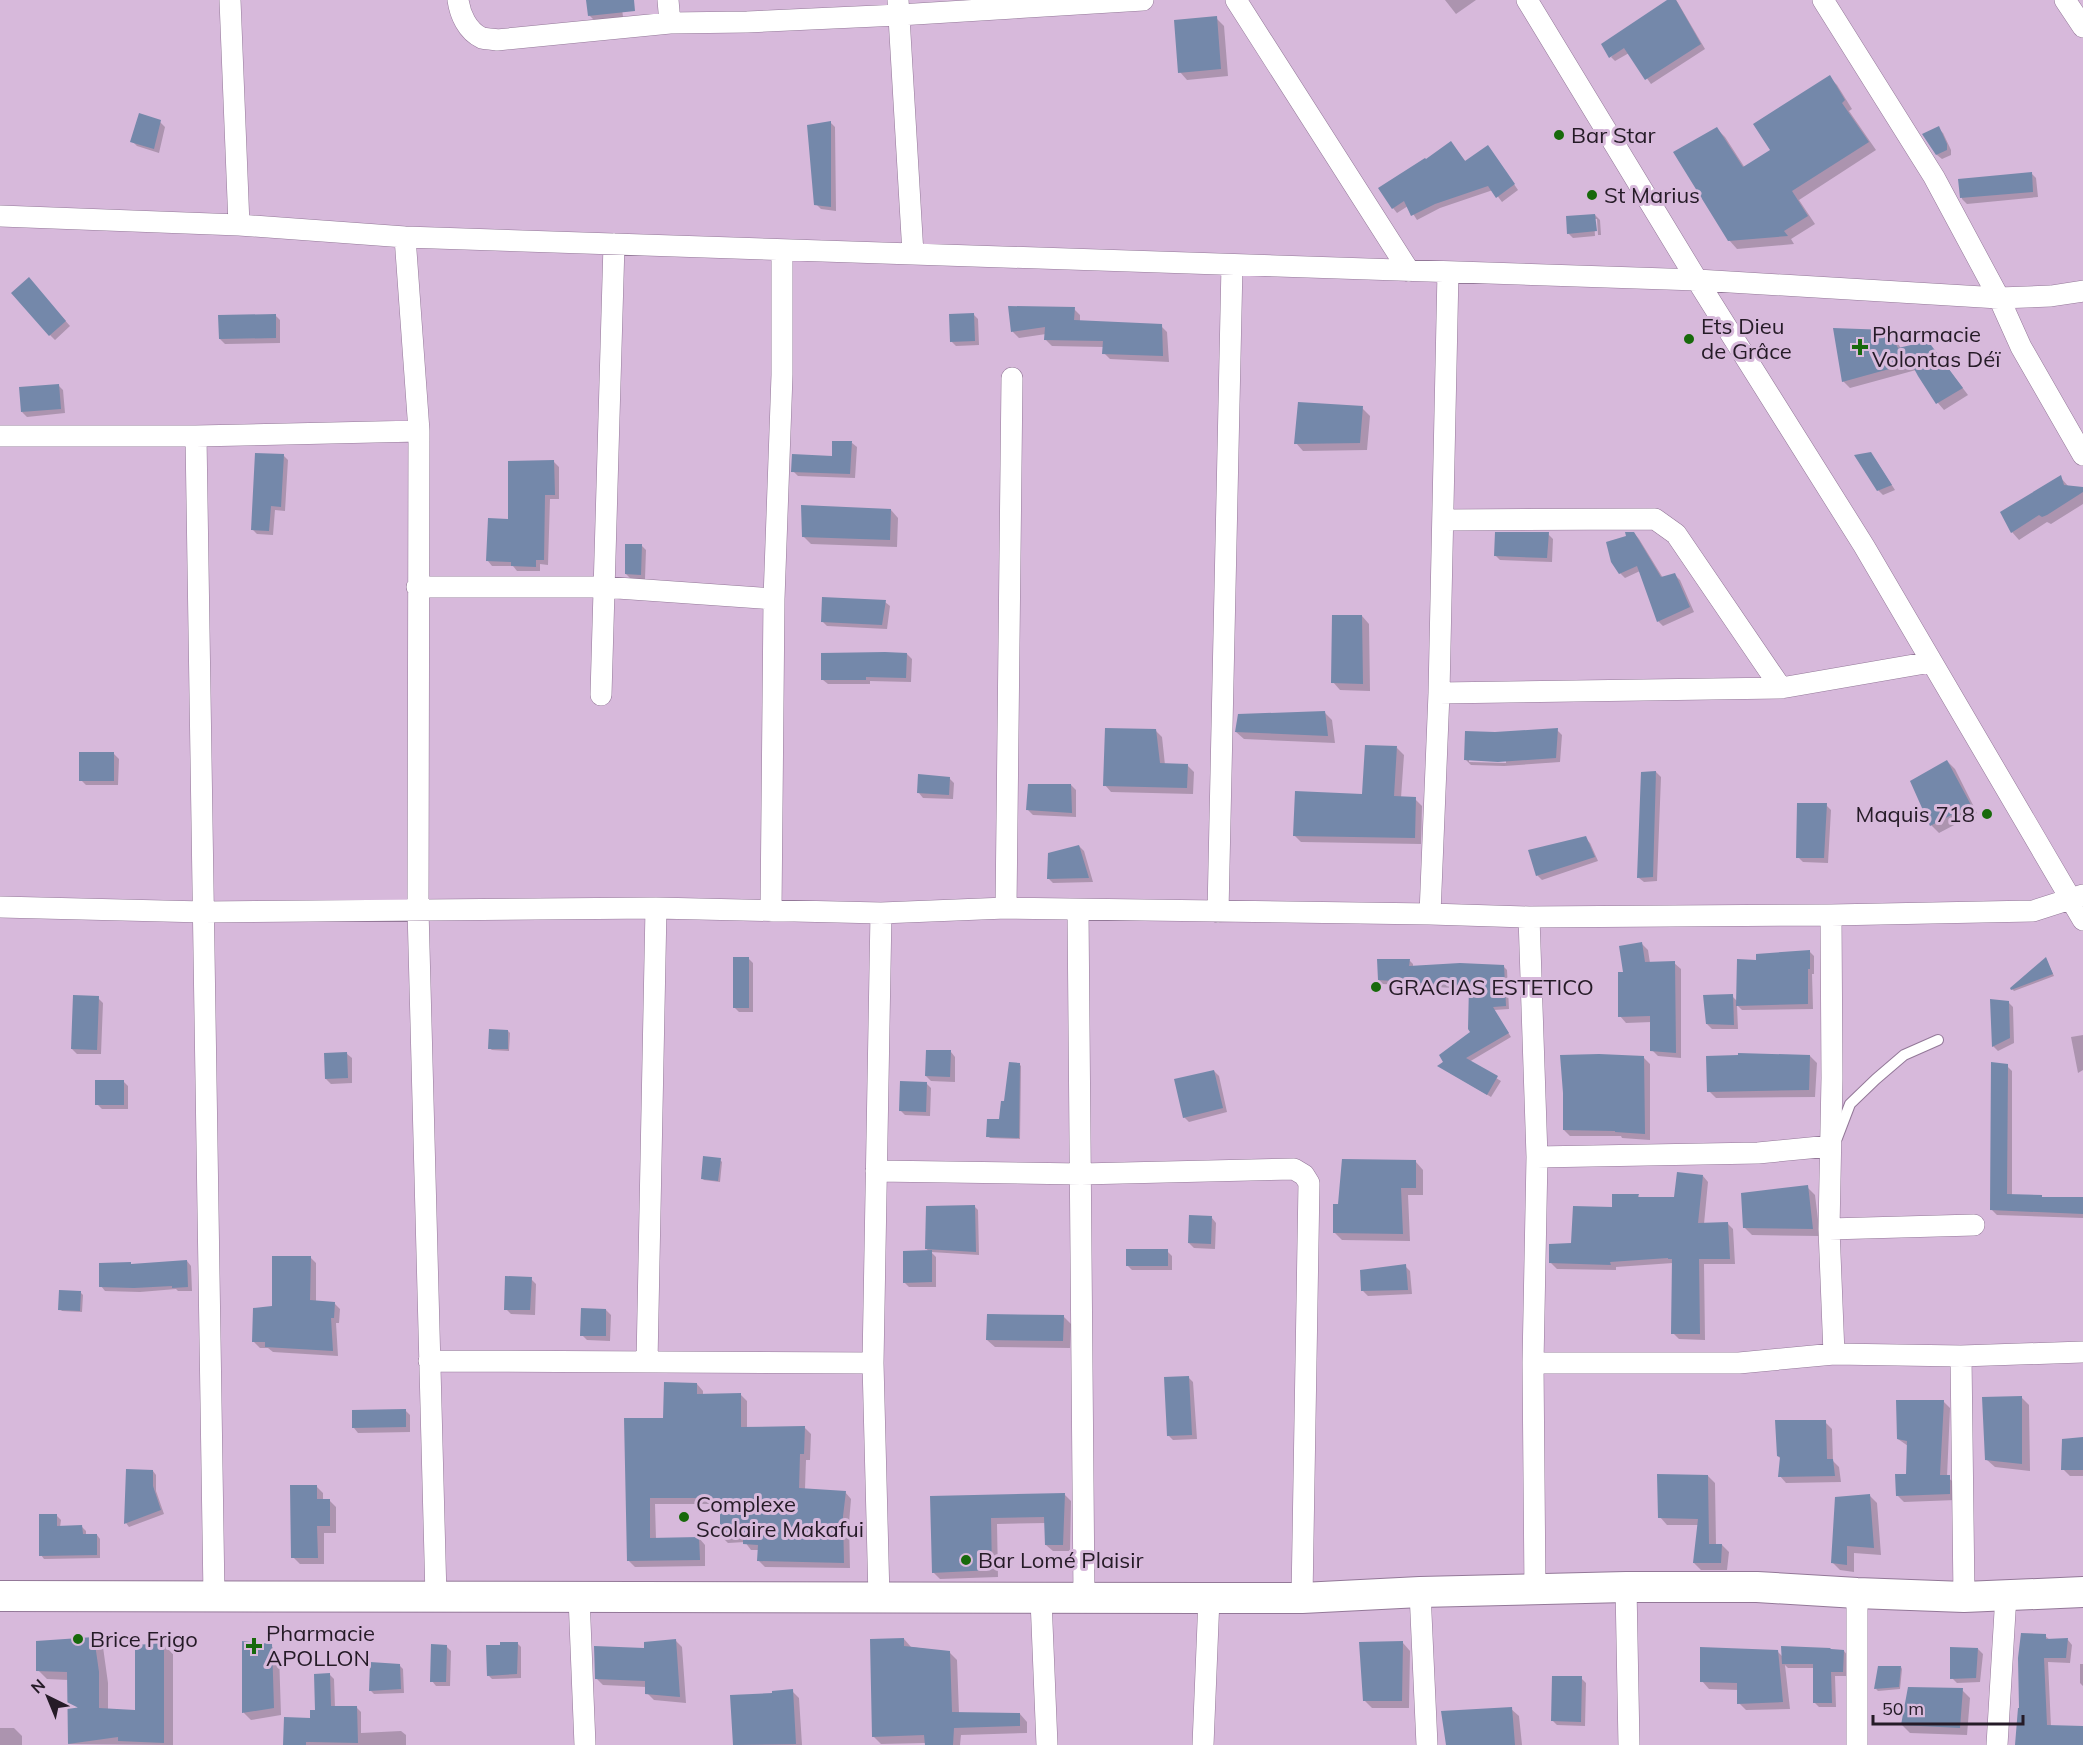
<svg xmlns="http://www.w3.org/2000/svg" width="2083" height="1745" font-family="Mulish,sans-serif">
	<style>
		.shadow { fill: #0003; fill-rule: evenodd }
		.building { fill: #7488aa }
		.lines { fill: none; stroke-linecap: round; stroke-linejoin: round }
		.lane-casing { stroke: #937898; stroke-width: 12 }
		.street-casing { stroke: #937898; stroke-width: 22 }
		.secondary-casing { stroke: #937898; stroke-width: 32 }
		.lane { stroke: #fff; stroke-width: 10 }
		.street { stroke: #fff; stroke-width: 21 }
		.secondary { stroke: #fff; stroke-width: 30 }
		.poi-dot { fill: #17690b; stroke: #d7b9db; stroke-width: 2 }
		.labels { text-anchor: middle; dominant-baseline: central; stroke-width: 6; stroke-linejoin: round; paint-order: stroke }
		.poi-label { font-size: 22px; fill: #251b27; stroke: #d7b9db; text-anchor: start }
	</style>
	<rect width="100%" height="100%" fill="#d7b9db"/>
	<path class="shadow" d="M588,0H621L623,17L594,20L589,15Z
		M1445,0H1476L1456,14Z
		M1670,0H1676L1678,3L1705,49L1651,84L1629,53L1615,61L1611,57Z
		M1216,18L1224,26L1228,76L1187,80L1180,72Z
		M1829,77L1837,85L1852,109L1849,111L1876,150L1799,200L1815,224L1791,239L1794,244L1737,249L1729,240L1717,129L1725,137L1745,168L1772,151Z
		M160,122L165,127L159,153L137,146L132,141Z
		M830,122L835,127L836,211L821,209L816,204Z
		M1938,128L1943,133L1951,150V155L1942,159L1937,155Z
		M1451,143L1466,162L1492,152L1518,190L1502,202L1493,190L1440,208L1417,220L1408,206L1397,213L1393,208L1426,161Z
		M2031,173L2036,178L2038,197L1967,204L1962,199L1960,181Z
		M1595,215L1600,220L1601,235H1598L1597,219H1594L1595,236L1573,238L1568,233Z
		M33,284L70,326L55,340L50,335Z
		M1010,308L1074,309L1080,315V321L1161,326L1167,332L1169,362L1110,359L1104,353V347L1052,346L1046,340V334L1019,338L1013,332Z
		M973,314L978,319L979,345L956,346L951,341Z
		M275,315L280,320V343L225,344L220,339Z
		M1888,331L1895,338L1901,349L1934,350L1968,395L1944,410L1938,403L1916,370L1850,388L1843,381Z
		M58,385L63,390L65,413L27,417L22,412Z
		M1362,408L1370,416L1367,450L1303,451L1296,443Z
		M852,443L857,447L855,478L798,476L793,471L834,458Z
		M283,455L288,460L285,511L275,510L273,535L257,534L252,529Z
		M1875,459L1895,490L1883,495L1878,490Z
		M554,462L559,467V499H550L548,565L540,564V571H517L513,566H492L488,561L510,521Z
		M2060,477L2069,487L2083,488V504L2051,524L2047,522L2019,540L2012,532Z
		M891,510L898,518L897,547L811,544L803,536Z
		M1634,533L1639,539L1663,578L1675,575L1680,580L1694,612L1663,626L1658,621L1640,571L1625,578L1620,573Z
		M1548,534L1553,539L1552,562L1500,560L1495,555Z
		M641,545L646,550L645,579H631L626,574Z
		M885,602L890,606L887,629L827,626L822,621Z
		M1362,616L1369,624L1370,691L1340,690L1333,682Z
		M907,654L912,659L911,682L870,681V684H828L823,680Z
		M1325,713L1332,720L1335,743L1244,739L1236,732Z
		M1155,730L1162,737L1165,765H1187L1194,772L1193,794L1111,792L1105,785Z
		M1557,730L1562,735L1560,762L1504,766L1471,765L1466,760L1495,734ZM1469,759L1506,760V763L1469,762Z
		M1397,748L1404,755L1401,798L1415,799L1422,806L1421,844L1301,842L1294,835L1363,796Z
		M114,754L119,759L118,785H86L81,780Z
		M1947,761L1955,769L1977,813L1939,833L1931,825Z
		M1656,772L1661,777L1657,881L1644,882L1639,878Z
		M949,778L954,783L953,799L923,798L919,793Z
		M1071,785L1076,790V817L1033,815L1028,810Z
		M1826,805L1831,810L1828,863L1803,862L1798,857Z
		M1585,838L1590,843L1598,861L1542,880L1537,875Z
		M1079,846L1084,851L1093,882L1053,883L1048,878Z
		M1642,944L1648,950L1650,963H1674L1681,969V1058L1658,1056L1652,1050V1022L1626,1023L1620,1016L1624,973Z
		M1809,951L1814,956V974H1812L1813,1009L1742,1010L1737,1005L1738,1029H1712L1707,1024L1732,996L1737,1001L1758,961Z
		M748,958L753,963V1012H739L734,1007Z
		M1409,960L1413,964V967L1503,966L1507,970L1509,1009L1494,1010L1511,1037L1469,1062L1501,1081L1491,1097L1439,1066L1472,1033L1471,989L1383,984L1379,980Z
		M2047,961L2054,976L2014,991L2012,989Z
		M98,998L103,1003L101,1054H77L72,1049Z
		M2008,1002L2013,1007L2014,1043L1998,1051L1993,1046Z
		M508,1031L510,1033L509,1051L492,1050L489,1048Z
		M2083,1035V1070L2078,1073L2071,1037Z
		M951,1052L955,1057V1082L931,1081L926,1076Z
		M347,1054L352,1058V1083L331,1084L326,1079Z
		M1810,1056L1817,1063L1815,1097L1716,1098L1709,1091Z
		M1644,1058L1650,1064V1140L1622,1138L1621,1136H1570L1564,1130Z
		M1019,1064L1021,1066L1020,1139L990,1138L988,1136L1000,1120Z
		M2007,1066L2012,1071V1196L2043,1198H2083V1218L1997,1215L1992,1210Z
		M1214,1071L1219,1076L1227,1112L1189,1122L1184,1117Z
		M123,1081L128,1086V1109H102L97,1104Z
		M926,1083L931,1088L930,1116L905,1115L900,1110Z
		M720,1160L722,1162L720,1182L704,1180L702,1178Z
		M1416,1162L1423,1170V1195H1408L1410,1241L1342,1240L1335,1233L1340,1206Z
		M1703,1176L1708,1182L1704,1224L1727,1223L1733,1229L1735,1264H1704L1705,1340L1679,1339L1673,1333V1263L1616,1267V1270L1557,1269L1551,1263L1613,1208L1638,1196L1641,1199H1675Z
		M1807,1187L1815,1195L1820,1236L1752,1235L1744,1227Z
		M975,1207L978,1210L979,1255L931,1252L936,1257V1287H909L904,1282L929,1252L926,1248Z
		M1212,1218L1216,1223L1215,1249L1194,1248L1189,1243Z
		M1167,1251L1172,1256V1270H1132L1127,1265Z
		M310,1257L316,1263V1302L334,1303L340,1309L339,1323H336L338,1356L273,1352L268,1348H260L254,1342L274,1308Z
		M187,1261L191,1266L192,1291H178L176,1289L140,1292L105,1291L101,1286L132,1265Z
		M1405,1266L1410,1271L1412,1294L1368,1296L1363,1291Z
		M531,1279L536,1284L535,1315L511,1314L506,1309Z
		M81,1293L83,1295L82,1312L62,1311L60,1309Z
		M606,1310L611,1315L610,1341L587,1340L582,1335Z
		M1063,1316L1071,1324L1070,1348L995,1347L987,1340Z
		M1188,1377L1193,1382L1197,1439L1173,1440L1168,1435Z
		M697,1384L703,1391V1395L740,1394L747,1401V1428L804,1427L811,1434L810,1460H806L805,1489L845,1492L851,1499L849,1523L850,1568L765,1567L759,1561V1550H751L745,1542L728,1543L721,1536L722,1504H655L656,1539L699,1538L705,1545V1566L635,1567L628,1560L665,1420Z
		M2021,1397L2029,1405L2030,1471L1995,1467L1987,1460Z
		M1943,1401L1950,1408L1947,1477L1956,1484V1500L1904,1502L1897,1495L1908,1476V1446L1898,1439Z
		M405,1410L410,1415V1432L358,1433L354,1428Z
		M1825,1422L1832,1429L1833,1461L1839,1467L1841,1482L1786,1483L1780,1476L1781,1459L1778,1456Z
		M2083,1439V1476H2070L2063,1469Z
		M128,1471H153L156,1475V1491L164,1514L129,1527L126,1523Z
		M1708,1476L1715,1483L1716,1545H1722L1729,1552L1727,1570H1701L1694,1563L1699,1525H1667L1660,1517Z
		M316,1486L323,1493V1500H329L336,1507V1533H324V1564H300L293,1557Z
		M1064,1494L1071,1501L1070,1551H1053L1046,1545V1523L997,1524L998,1577L940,1579L933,1572L932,1497Z
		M1869,1495L1877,1503L1881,1555L1854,1553V1572L1840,1570L1832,1562Z
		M57,1516L61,1520L60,1527H82L86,1531V1536L97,1535L100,1539V1558L44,1559L41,1555Z
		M2045,1636L2050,1640H2068L2072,1645L2070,1663L2048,1662L2051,1727L2083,1728V1745H2017Z
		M93,1638L103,1647L108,1683V1710L137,1712L164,1645L173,1654V1745L69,1744V1680L47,1679L38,1670Z
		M904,1639L911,1647L949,1652L957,1660L959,1713L1020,1714L1027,1722V1733L961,1735L960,1745H926V1743L881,1744L873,1736Z
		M676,1641L682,1647L686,1703L654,1700L647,1693V1687L603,1685L597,1679L645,1649Z
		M243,1643L271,1646L279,1654L281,1715L251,1720L244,1713Z
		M517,1643L521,1647V1678L492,1679L488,1675Z
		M1403,1643L1410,1651L1409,1708H1372L1364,1700Z
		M446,1646L451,1651L450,1686H436L432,1681Z
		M1978,1649L1983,1654L1980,1682L1957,1683L1952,1678Z
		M1777,1651L1783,1657L1844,1651L1848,1656L1847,1676H1835L1836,1707H1819L1814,1702L1815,1668H1788L1785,1665L1790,1709L1746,1710L1739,1703V1690L1709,1689L1702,1681Z
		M2080,1664H2083V1686L2080,1683Z
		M399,1665L403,1669L404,1693L374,1694L370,1690Z
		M1901,1667L1902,1669L1900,1689L1878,1691L1876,1689Z
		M330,1675L334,1679L335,1708H357L361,1712V1733L401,1731L406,1735V1745H265H284L312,1719L316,1712Z
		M1581,1678L1586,1683L1585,1726L1557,1725L1552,1720Z
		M1962,1690L1970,1698L1967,1735L1910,1733L1902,1725Z
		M792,1691L799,1698L802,1745H734L732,1697L774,1694Z
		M1511,1709L1519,1716L1522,1745H1447Z
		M0,1728H14L22,1736V1745H0Z"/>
	<path class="building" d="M586,0H634L635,11L588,16Z
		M1667,0H1676L1701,44L1645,80L1624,48L1609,58L1601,44Z
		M1217,16L1221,69L1178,73L1174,20Z
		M1830,75L1845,100L1842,103L1869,142L1792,191L1808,216L1784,231L1788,236L1728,241L1673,152L1717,127L1743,167L1770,150L1753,124Z
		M139,113L161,120L154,149L130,142Z
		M831,121V207L814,205L807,125Z
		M1939,126L1947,144V150L1936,155L1922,134Z
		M1451,141L1465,161L1488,145L1515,184L1496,198L1488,186L1435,204L1411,216L1404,201L1392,209L1378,188L1425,158L1426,159Z
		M2032,172L2033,192L1960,198L1958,179Z
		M1595,214L1597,231L1567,234L1566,216Z
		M29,277L66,321L49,336L11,293Z
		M1008,306L1075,307L1074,320L1162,324L1163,356L1102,354L1103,341L1044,340L1045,327L1011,332Z
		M974,313L975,341L950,342L949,314Z
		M276,314V338L219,339L218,315Z
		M1833,328L1888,330L1898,348L1928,341L1963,388L1936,404L1918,376L1911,363L1842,382Z
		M59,384L61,409L21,412L19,387Z
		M1298,402L1363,406L1360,443L1294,444Z
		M832,441H852L850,474L791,472L792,454L832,456Z
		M1871,452L1892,485L1877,491L1854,455Z
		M255,453L284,454L281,507L271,506L269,531L251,530Z
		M554,460L555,495H545L544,560H536V567L511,566V562L486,561L488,518L508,519V461Z
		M2061,475L2064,485L2083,487V492L2047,515L2042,517L2039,515L2011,533L2000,512Z
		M801,505L891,509L890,540L802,537Z
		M1495,532H1549L1547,558L1494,556Z
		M1625,532H1634L1661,577L1675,573L1690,607L1657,622L1637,566L1619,574L1611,562L1606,542L1626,536Z
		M625,544H642L641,575L625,574Z
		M822,597L886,600L882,625L821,622Z
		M1332,615H1362L1363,684L1331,683Z
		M885,652L907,653L906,678L866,677V680H821V653Z
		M1325,711L1328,736L1235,732L1238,714Z
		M1105,728L1156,729L1160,763L1188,764L1187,788L1103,786Z
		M1558,728L1556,758L1498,762L1464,760L1465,731L1495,732Z
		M1365,745L1397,746L1394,796L1416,797L1415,838L1293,836L1295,791L1362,794Z
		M79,752H114V781H79Z
		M1947,760L1971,805L1930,826L1910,781Z
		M1656,771L1653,877L1637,878L1641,772Z
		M918,774L950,777L949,795L917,793Z
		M1028,784H1071L1072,813L1026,810Z
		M1797,803H1827L1824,858H1796Z
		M1586,836L1595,857L1536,876L1528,850Z
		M1079,845L1089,878L1047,879L1048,853Z
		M1642,942L1645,962L1675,961L1676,1053L1650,1051V1016L1618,1017V972H1623L1619,946Z
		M1810,950V969H1808V1004L1736,1006L1737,959L1756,960V954Z
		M733,957H749V1008H733Z
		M2046,957L2053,974L2011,990L2010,988Z
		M1377,959H1410L1409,966L1460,963L1504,965L1506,1006L1493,1007L1509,1033L1466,1058L1498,1076L1487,1095L1437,1066L1443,1062L1439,1055L1470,1032L1468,1029L1469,986L1378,980Z
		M1733,994L1734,1025L1706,1024L1703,995Z
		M73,995L99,996L97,1050L71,1049Z
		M1990,999L2009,1001L2010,1038L1992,1047Z
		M489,1029L508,1030V1049H488Z
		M926,1050H951L950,1077L925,1076Z
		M347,1052L348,1078L325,1079L324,1053Z
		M1738,1053L1810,1055L1809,1090L1707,1092L1706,1056L1738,1055Z
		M1599,1054L1644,1056L1645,1134L1615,1132V1131L1563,1130V1093L1560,1055Z
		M1009,1062L1020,1063L1019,1138L986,1137L987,1119H999L1001,1101H1004Z
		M1991,1062L2008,1064L2007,1194L2042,1195V1197H2083V1214L1990,1210Z
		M1214,1070L1223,1108L1183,1118L1174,1079Z
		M95,1080H124V1105H95Z
		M900,1081L927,1082L926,1112L899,1111Z
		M703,1156L721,1158L718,1181L701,1179Z
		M1342,1159L1416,1160V1188H1401L1403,1234L1333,1233V1204H1338Z
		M1677,1172L1703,1175L1698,1223L1728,1222L1730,1259H1699L1700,1334H1671L1672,1259H1668V1258L1610,1262L1611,1265L1549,1263V1244L1571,1243L1573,1206L1612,1207V1194H1639L1638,1197H1674Z
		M1808,1185L1813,1229L1743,1228L1741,1193Z
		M975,1205L976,1252L925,1249L926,1206Z
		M1189,1215L1212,1216L1211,1244L1188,1243Z
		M1126,1249H1168V1266H1126Z
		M932,1250V1282L903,1283V1251Z
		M272,1256H311L310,1300L335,1302L334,1318H331L333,1351L265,1347V1342H252L253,1308L272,1306Z
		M187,1260L188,1287L172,1288V1286L134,1288L99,1287V1263L131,1262V1264Z
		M1406,1264L1408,1290L1361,1291L1360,1270Z
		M505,1276L532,1277L530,1310H504Z
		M59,1290L81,1291L80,1311L58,1310Z
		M581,1308L606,1309V1336H580Z
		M987,1314L1064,1315L1063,1341L986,1340Z
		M1189,1376L1192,1435L1167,1436L1164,1377Z
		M664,1382L697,1383V1394L741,1393V1427L805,1426L804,1454H800L799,1488L846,1491L843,1516L844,1563L757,1561L758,1545L743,1544V1536L720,1537V1498H650V1538L699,1537L700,1560L627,1561L624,1418H663Z
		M2022,1396V1464L1985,1460L1982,1397Z
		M1896,1400H1944L1940,1475H1950V1494L1896,1496L1895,1474H1906L1907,1441L1897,1439Z
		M406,1409V1427L352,1428V1410Z
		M1775,1420H1826L1827,1459H1833L1835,1476L1778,1477L1780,1457L1777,1456Z
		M2083,1437V1470H2061L2062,1439Z
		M126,1469L153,1470V1486L161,1510L124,1524Z
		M1657,1474L1708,1475L1709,1544H1722L1721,1563H1693L1698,1519L1658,1518Z
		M290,1485H317V1499H330V1526H317L318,1558H291Z
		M1065,1493L1063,1545H1045L1044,1517L991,1518L992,1570L932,1573L930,1496Z
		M1870,1494L1874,1548L1847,1546V1565L1831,1563L1835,1497Z
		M39,1514H57V1526L82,1525L83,1534H97V1555L39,1556Z
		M2021,1633L2046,1634V1639L2068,1638L2066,1658H2044L2047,1725L2083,1726V1745H2015L2018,1708H2019L2018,1658Z
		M94,1637L99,1672V1708L135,1710V1645L164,1643V1743L118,1741V1737L68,1744L67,1672L36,1671V1641Z
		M904,1638V1646L950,1651L952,1712L1020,1713V1726L954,1728L953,1745H925L924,1735L872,1737L870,1639Z
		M676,1639L680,1697L645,1694V1681L595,1679L594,1646L644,1648V1642Z
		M242,1641L272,1644L274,1708L242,1713Z
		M1403,1641L1402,1701H1363L1359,1642Z
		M500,1642H518L517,1674L487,1676L486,1645H500Z
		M431,1644L447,1645L446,1682H430Z
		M1781,1646L1830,1648L1831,1649L1844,1650L1843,1672H1831L1832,1703H1813V1664H1782Z
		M1700,1647L1778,1650L1783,1702L1737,1704V1683L1700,1682Z
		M1950,1647L1978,1648L1976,1678L1950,1679Z
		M370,1662L400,1664L401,1689L369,1691Z
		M1878,1666H1901L1899,1687L1874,1689Z
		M330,1673L331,1706H357L358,1743L309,1742H306V1745H283L284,1717L310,1718V1710H315L314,1674Z
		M1552,1676H1582L1581,1722L1551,1721Z
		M1908,1687L1963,1688L1960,1728L1901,1725Z
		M793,1689L796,1744L733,1745L730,1695L772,1693V1691Z
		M1512,1707L1515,1745H1446L1441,1711Z"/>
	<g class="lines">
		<g class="lane-casing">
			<path id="lane" d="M1837,1138L1850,1104L1876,1079L1904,1055L1938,1040"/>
		</g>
		<g class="street-casing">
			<path id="street" d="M230,0L239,225
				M458,0C460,14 467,31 482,38C486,39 493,39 497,40L670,23L747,22L899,15L1143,0
				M668,0L670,23
				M898,0L913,254
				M1236,0L1409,271
				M1527,0L1697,280L1864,546L2083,920
				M1823,0L1934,177L1999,298L2021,347L2083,455
				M2065,0L2083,27
				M0,216L239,225L405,237L1697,280L1999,298L2051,296L2083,291
				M405,237L419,431L418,909L436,1597
				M0,436H196L419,431
				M196,436L214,1596
				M1443,520L1655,519L1676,534L1781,688
				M417,587H603L774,599
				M1439,693L1781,688L1931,662
				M601,695L614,244
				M0,907L204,912L656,908L881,913L1006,908L1430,914L1529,917L1831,915L2033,911L2083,895
				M1006,908L1012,378
				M1078,910L1084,1597
				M771,911L774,599L782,375V250
				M1218,912L1232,265
				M1430,914L1439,693L1448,272
				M1831,915L1832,1078L1829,1229L1834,1354
				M1529,917L1537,1157L1533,1363L1535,1591
				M1537,1157L1758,1153L1830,1146
				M876,1171L1081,1174L1294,1169L1304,1175L1309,1183L1302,1598
				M1829,1229L1974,1225
				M1961,1356L1964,1597
				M429,1361L873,1363
				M647,1362L656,908
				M1533,1363H1739L1834,1354L1961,1356L2083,1352
				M1626,1587L1629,1745
				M1420,1592L1427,1745
				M579,1597L585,1745
				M879,1598L873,1363L881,913
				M1041,1599L1047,1745
				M1203,1745L1209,1598
				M1857,1745V1593
				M1997,1745L2006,1595"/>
		</g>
		<g class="secondary-casing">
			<path id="secondary" d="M0,1596L1209,1598H1302L1420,1592L1626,1587H1757L1857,1593L1964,1597L2083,1592"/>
		</g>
		<use href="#lane" class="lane"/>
		<use href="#street" class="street"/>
		<use href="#secondary" class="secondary"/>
	</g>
	<g class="poi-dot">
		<circle cx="1559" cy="135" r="6"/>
		<circle cx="1592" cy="195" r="6"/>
		<circle cx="1689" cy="339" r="6"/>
		<path d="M1857 338h6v6h6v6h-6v6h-6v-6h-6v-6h6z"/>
		<circle cx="1987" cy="814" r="6"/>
		<circle cx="1376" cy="987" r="6"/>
		<circle cx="684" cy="1517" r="6"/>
		<circle cx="966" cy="1560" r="6"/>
		<circle cx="78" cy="1639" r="6"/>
		<path d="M251 1637h6v6h6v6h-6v6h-6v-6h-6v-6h6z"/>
	</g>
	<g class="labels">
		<g class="poi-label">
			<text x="1571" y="135">Bar Star</text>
			<text x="1604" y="195">St Marius</text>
			<text x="1701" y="326">Ets Dieu<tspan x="1701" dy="25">de Grâce</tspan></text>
			<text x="1872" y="334">Pharmacie<tspan x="1872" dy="25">Volontas Déï</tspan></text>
			<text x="1975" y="814" text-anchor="end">Maquis 718</text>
			<text x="1388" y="987">GRACIAS ESTETICO</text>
			<text x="696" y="1504">Complexe<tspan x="696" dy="25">Scolaire Makafui</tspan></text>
			<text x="978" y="1560">Bar Lomé Plaisir</text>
			<text x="266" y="1633">Pharmacie<tspan x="266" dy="25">APOLLON</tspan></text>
			<text x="90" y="1639">Brice Frigo</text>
		</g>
	</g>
	<g transform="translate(48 1697) rotate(317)" stroke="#d7b9db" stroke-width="4.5" paint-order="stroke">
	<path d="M0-4.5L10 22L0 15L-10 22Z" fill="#251b27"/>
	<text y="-9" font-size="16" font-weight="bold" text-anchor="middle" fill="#251b27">N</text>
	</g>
	<path d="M1873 1715v9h150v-9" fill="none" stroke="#251b27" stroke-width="3"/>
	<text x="1882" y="1715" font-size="18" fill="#251b27" stroke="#d7b9db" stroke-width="4.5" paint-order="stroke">50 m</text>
</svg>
